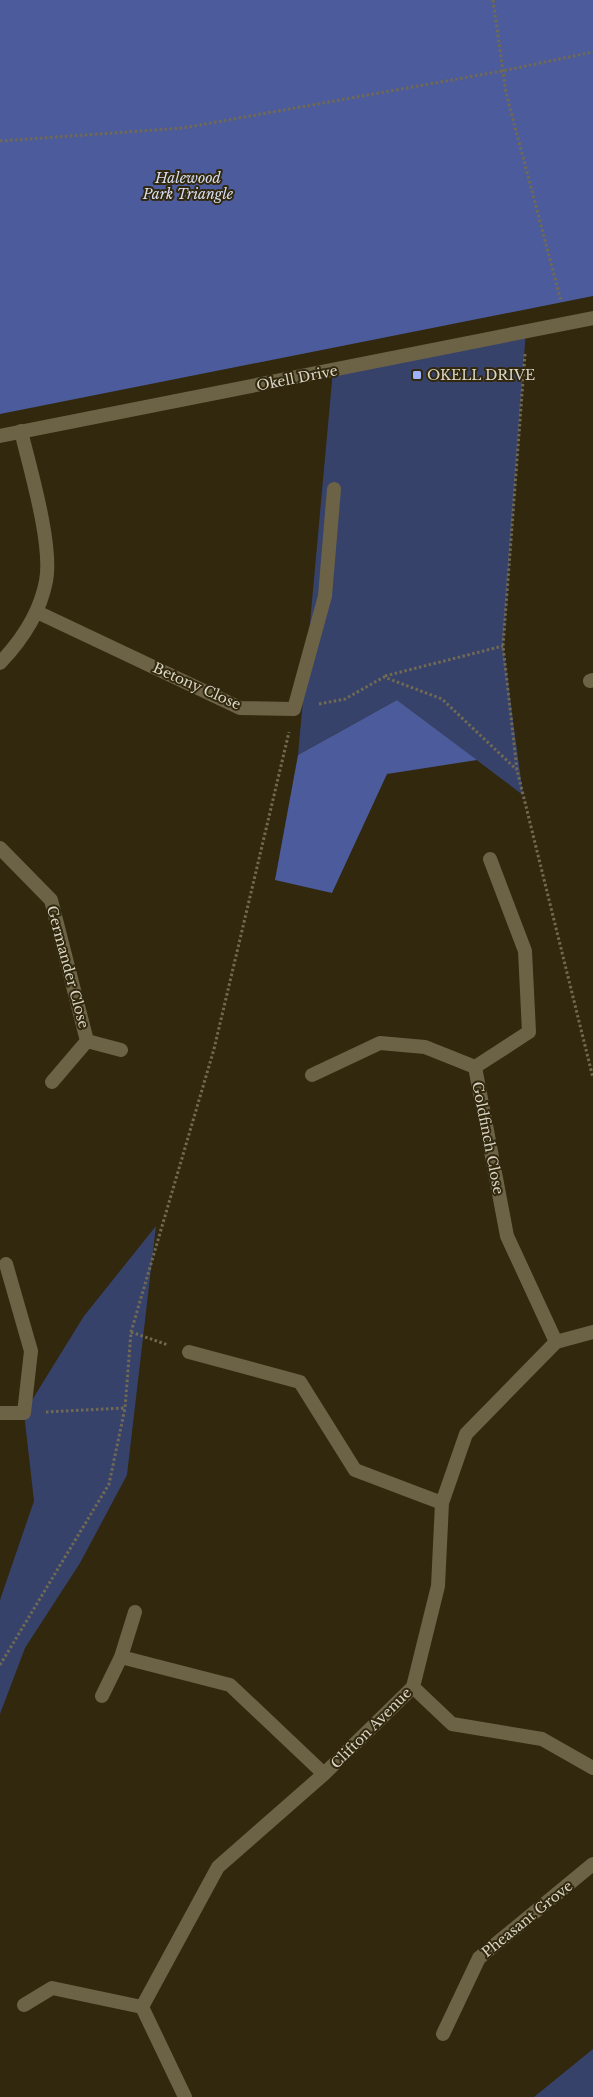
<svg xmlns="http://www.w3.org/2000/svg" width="593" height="2097" font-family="'Libre Baskerville',serif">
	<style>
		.green { fill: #37426a }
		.forest { fill: #4b5b9c }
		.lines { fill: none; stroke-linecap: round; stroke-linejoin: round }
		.path { stroke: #716a53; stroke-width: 3; stroke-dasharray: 2.5 2.5; stroke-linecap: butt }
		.minor { stroke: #6c6246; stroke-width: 14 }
		.tertiary { stroke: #6c6246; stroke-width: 14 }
		.poi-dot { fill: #9eb3fd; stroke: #31280e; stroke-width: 2 }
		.labels { text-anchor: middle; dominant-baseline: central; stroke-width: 4; stroke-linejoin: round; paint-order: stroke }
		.park-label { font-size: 14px; font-style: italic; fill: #d7def1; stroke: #31280e }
		.poi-label { font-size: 14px; fill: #dad5c5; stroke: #31280e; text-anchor: start }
		.street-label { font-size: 14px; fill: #dad5c5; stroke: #31280e }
	</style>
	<rect width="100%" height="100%" fill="#31280e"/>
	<path class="green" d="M526,330L503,646L523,795L397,700L298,755L333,370Z
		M156,1226L127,1475L80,1563L25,1648L0,1714V1600L34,1501L24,1413L84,1316Z
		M593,2049V2097H534Z"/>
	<path class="forest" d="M0,0H593V296L0,414Z
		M397,700L477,760L387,774L332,893L275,880L298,755Z"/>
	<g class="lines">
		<path class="path" d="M493,0L506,93L561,301
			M0,141L183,128L502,71L593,52
			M525,354L503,646L517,770L593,1078
			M385,676L503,646
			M319,704L345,699L384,677L442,699L517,770
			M131,1332L168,1345
			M46,1412L125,1408
			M0,1665L109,1484L125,1408L131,1332L214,1049L289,732"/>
		<path class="minor" d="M37,612L240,708L294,709L325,596L334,489
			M0,663C22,640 40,613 46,581C53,545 30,469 21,431
			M590,681L593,680
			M0,848L51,900L87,1041L121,1050
			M475,1067L529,1032L525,951L490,859
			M312,1075L380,1043L425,1047L475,1067L507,1236L556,1342
			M52,1082L87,1041
			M189,1352L300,1382L355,1470L442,1503
			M0,1413H24L31,1351L6,1264
			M121,1657L230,1685L324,1774
			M413,1687L452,1724L542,1739L593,1768
			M102,1696L121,1657L135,1612
			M24,2005L52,1988L142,2007
			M142,2007L218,1867L324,1774L413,1687L438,1586L442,1503L466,1434L556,1342L593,1332
			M142,2007L185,2097
			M443,2034L479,1958L593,1864"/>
		<path class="tertiary" d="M0,436L593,318"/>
	</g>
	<rect class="poi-dot" x="412" y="370" width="10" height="10" rx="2.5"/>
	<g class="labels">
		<g class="park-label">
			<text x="188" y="178">Halewood<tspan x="188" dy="16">Park Triangle</tspan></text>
		</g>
		<g class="poi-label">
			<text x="427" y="375">OKELL DRIVE</text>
		</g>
		<g class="street-label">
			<text transform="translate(297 378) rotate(-11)">Okell Drive</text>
			<text transform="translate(197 686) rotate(24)">Betony Close</text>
			<text transform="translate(68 967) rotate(75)">Germander Close</text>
			<text transform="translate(488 1138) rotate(79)">Goldfinch Close</text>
			<text transform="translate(371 1728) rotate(-45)">Clifton Avenue</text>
			<text transform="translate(527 1919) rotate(-39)">Pheasant Grove</text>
		</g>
	</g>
</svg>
